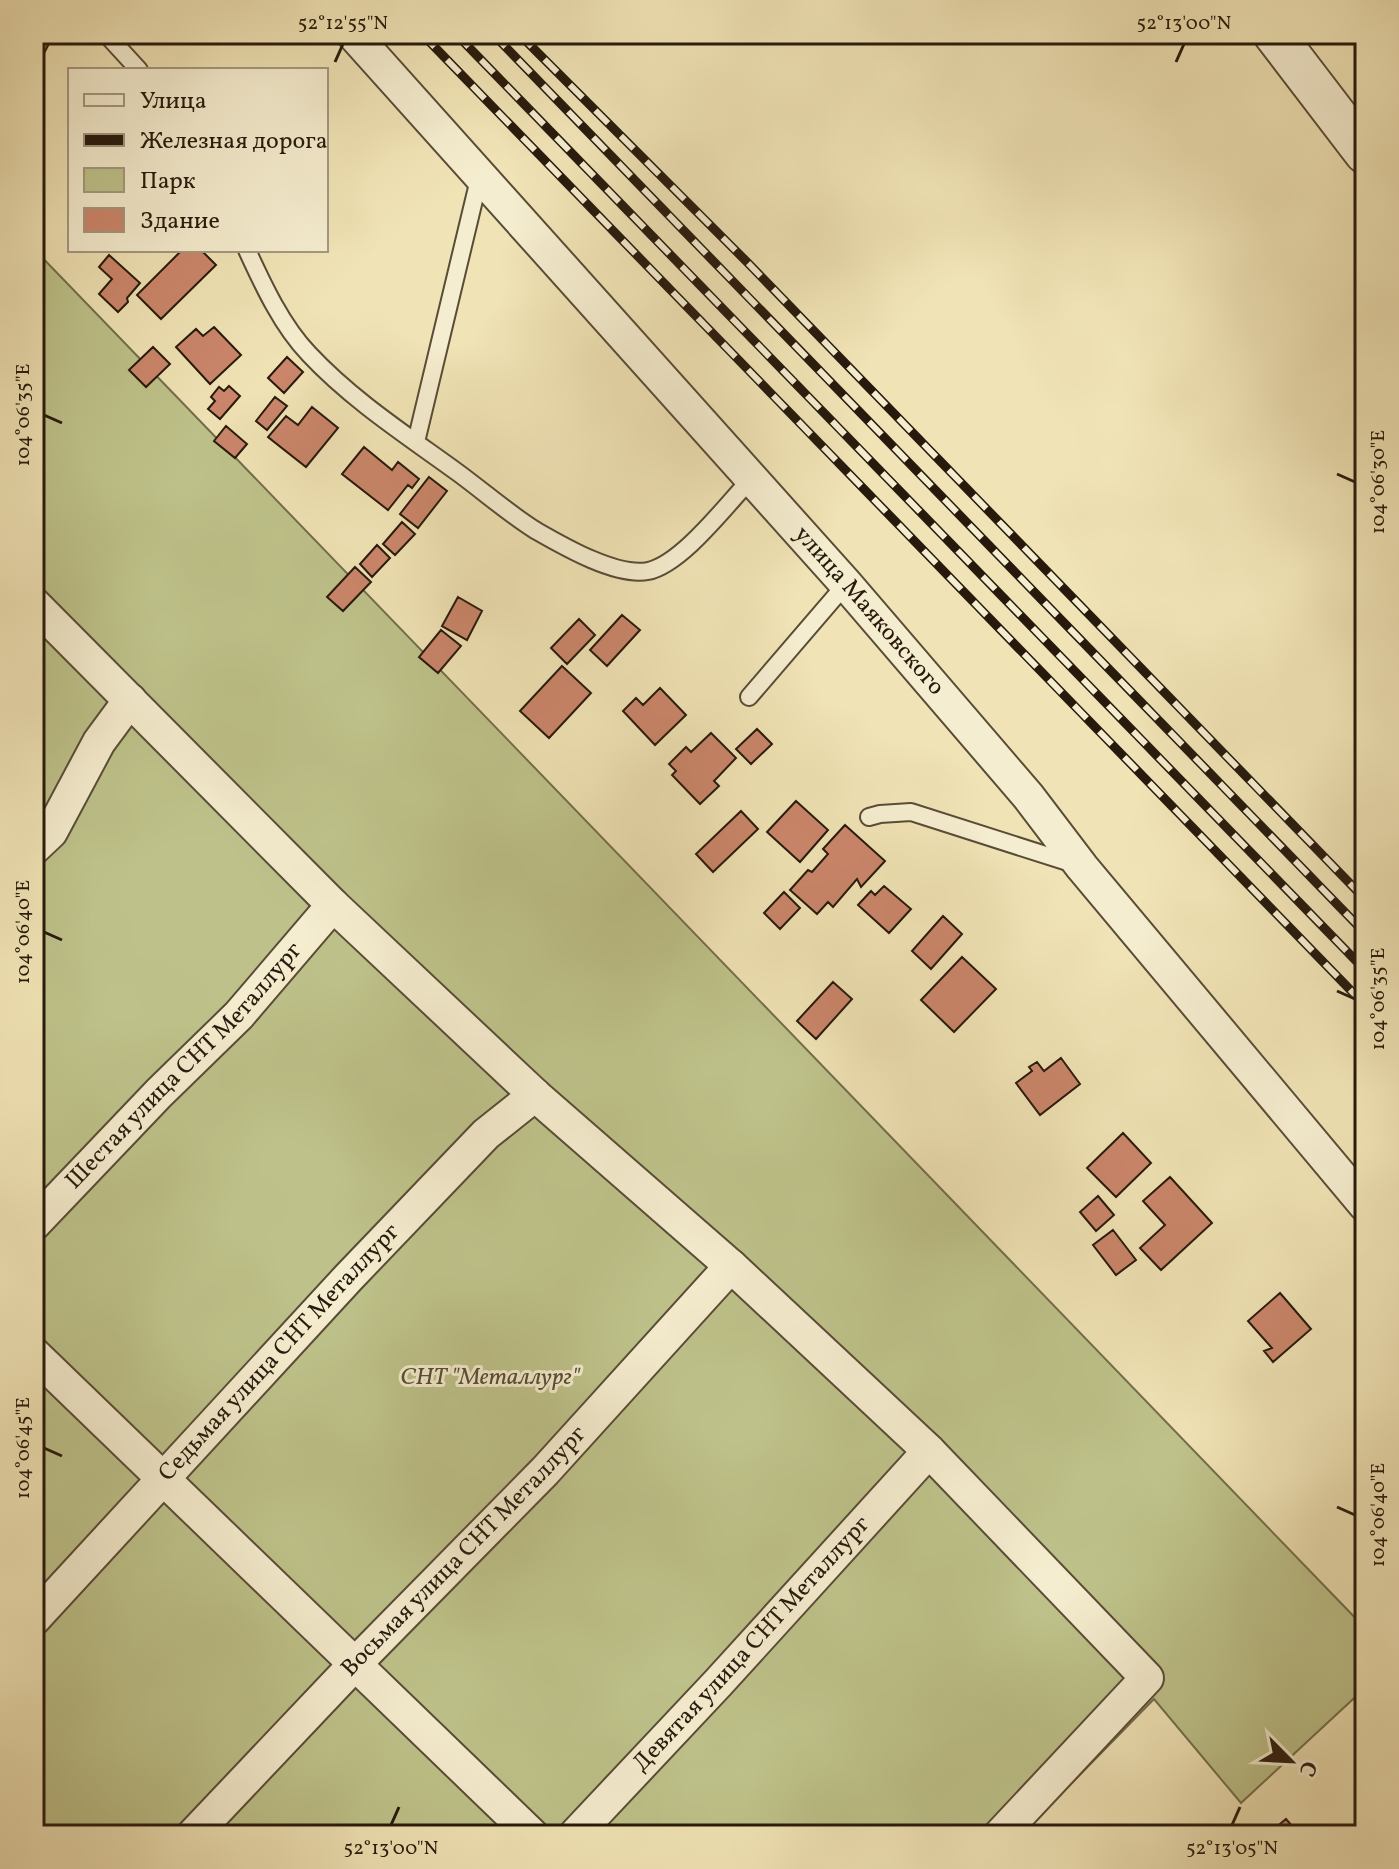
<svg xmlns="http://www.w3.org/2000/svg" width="1399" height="1869" font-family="Vollkorn,serif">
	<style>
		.green { fill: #bec28a; stroke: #726e4c; stroke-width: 2 }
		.building { fill: #cb866b; stroke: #271a0d; stroke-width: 2 }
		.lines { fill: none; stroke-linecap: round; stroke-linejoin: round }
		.service-casing { stroke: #594c37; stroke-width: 20 }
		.minor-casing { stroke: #594c37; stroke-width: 36 }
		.tertiary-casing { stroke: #594c37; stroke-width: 44 }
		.service { stroke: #f5edcf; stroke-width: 16 }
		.minor { stroke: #f5edcf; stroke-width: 32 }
		.tertiary { stroke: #f5edcf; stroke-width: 40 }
		.rail-casing { stroke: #271a0d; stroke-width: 9 }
		.rail { stroke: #f5edcf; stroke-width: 6; stroke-dasharray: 18; stroke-linecap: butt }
		.ticks { fill: none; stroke: #271a0d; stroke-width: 3 }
		.labels { text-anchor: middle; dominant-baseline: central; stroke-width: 6; stroke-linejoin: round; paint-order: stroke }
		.street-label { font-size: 24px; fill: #271a0d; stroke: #f5edcf }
		.park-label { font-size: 24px; font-style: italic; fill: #544c32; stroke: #f5edcf }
		.neatline { fill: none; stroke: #271a0d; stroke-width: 3 }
		.ticks-label { font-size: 20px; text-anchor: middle; fill: #271a0d }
	</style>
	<rect width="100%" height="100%" fill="#f0e3b5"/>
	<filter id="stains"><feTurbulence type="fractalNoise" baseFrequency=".0025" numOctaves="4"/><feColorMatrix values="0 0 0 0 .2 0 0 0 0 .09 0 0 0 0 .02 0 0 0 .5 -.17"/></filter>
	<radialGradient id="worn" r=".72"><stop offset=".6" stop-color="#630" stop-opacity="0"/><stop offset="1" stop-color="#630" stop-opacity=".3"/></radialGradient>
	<path class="green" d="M34,249L1365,1628V1688L1241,1803L1154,1699L1021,1835H34Z"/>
	<path class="building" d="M34,34H54L41,59L34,55Z
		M182,250H201L216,265L161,319L137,295Z
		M109,255L140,283L127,298L128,302L118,312L99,294L112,279L99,267Z
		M214,327L241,355L210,384L176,347L196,329L203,336Z
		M153,347L170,364L146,387L129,370Z
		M287,357L303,372L284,393L268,378Z
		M229,386L240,396L220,419L208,409L215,401L211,397L219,387L224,391Z
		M275,397L287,406L267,430L256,421Z
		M312,407L338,428L306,467L268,437L286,416L298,425Z
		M226,426L247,444L235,458L214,441Z
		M364,447L392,470L398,462L419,479L412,488L408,485L388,510L342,474Z
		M429,477L447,491L418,528L400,514Z
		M402,522L415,534L395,555L383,544Z
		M377,545L390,558L372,577L360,564Z
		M355,567L371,582L343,611L327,597Z
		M458,597L482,611L467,640L442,626Z
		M622,615L640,630L607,666L590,650Z
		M579,619L595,635L567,664L551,648Z
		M441,630L461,646L438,673L419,657Z
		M562,666L591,693L549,738L520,711Z
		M660,688L686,715L655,745L623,711L636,698L643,705Z
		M757,729L772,744L751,764L736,749Z
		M711,733L736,758L714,781L719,786L700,804L672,775L676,771L669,764L686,747L691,752Z
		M796,801L828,830L800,862L767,832Z
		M741,811L758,829L713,872L696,854Z
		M845,825L885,861L861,887L857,879L833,907L828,902L817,914L790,890L808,870L812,872L828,854L823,849Z
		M884,886L911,909L889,933L858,905L871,891L875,895Z
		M784,892L800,908L780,929L764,913Z
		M943,916L962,934L931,969L912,951Z
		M962,957L996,989L954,1032L921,1000Z
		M833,982L852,999L816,1039L797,1021Z
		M1061,1058L1080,1084L1040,1115L1016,1083L1032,1071L1029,1067L1037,1062L1044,1071Z
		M1123,1133L1151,1163L1116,1197L1087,1168Z
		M1170,1177L1212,1223L1161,1270L1140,1248L1165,1225L1143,1201Z
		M1098,1196L1114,1215L1096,1231L1080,1212Z
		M1113,1230L1136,1260L1116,1275L1093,1245Z
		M1280,1293L1311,1329L1273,1362L1264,1351L1272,1348L1248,1321Z
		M1286,1819L1300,1835H1270L1269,1833Z"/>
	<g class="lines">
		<g class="service-casing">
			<path id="service" d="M106,34L139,70
				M247,250C263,285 282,326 309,354C352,400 406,435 457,472C483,491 508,513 535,530C563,546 616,577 648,571C682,564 727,504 751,479
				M416,442L480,175
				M749,697L846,584
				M869,817L880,814L911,812L1077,865"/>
		</g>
		<g class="minor-casing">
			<g id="minor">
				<path id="s1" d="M353,34L846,584L1028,796L1082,867L1365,1205"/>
				<path d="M34,604L333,905L535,1095L731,1266L929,1451L1147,1678L1000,1835"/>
				<path d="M34,848L51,832L99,742L130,700"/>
				<path id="s2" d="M34,1224L159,1093L239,1015L333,905"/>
				<path d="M34,1354L532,1835"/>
				<path id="s3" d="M34,1619L349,1277L486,1134L535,1095"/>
				<path id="s4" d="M193,1835L355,1664L545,1471L731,1266"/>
				<path id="s5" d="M575,1835L718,1683L929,1451"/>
			</g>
		</g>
		<g class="tertiary-casing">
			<path id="tertiary" d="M1274,34L1365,153"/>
		</g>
		<use href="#service" class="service"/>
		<use href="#minor" class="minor"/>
		<use href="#tertiary" class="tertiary"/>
		<g class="rail-casing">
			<path id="rail" d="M422,34L1365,1005
				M456,34L1365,970
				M493,34L1365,933
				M519,34L747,262L1365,899"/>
		</g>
		<use href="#rail" class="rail"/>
	</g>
	<path class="ticks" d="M335,62L343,44M1176,62L1184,44M44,415L62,423M1337,474L1355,482M44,932L62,940M1337,991L1355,999M44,1448L62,1456M1337,1507L1355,1515M391,1825L399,1807M1232,1825L1240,1807"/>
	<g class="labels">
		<g class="street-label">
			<text stroke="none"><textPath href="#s1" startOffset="774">улица Маяковского</textPath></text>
			<text stroke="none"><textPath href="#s2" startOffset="218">Шестая улица СНТ Металлург</textPath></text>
			<text stroke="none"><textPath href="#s3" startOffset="362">Седьмая улица СНТ Металлург</textPath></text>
			<text stroke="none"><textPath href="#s4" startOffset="392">Восьмая улица СНТ Металлург</textPath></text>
			<text stroke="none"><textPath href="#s5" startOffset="260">Девятая улица СНТ Металлург</textPath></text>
		</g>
		<g class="park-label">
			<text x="490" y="1378">СНТ "Металлург"</text>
		</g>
	</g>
	<rect width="1399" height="1869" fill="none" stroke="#f0e3b5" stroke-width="88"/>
	<rect x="68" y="68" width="260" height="184" fill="#f5edcf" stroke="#a39981" stroke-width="2"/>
	<rect x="84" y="94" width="40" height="12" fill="#f5edcf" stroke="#a39981" stroke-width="2"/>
	<text x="140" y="108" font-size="24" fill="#271a0d">Улица</text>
	<rect x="84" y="134" width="40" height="12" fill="#271a0d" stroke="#a39981" stroke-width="2"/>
	<text x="140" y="148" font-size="24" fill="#271a0d">Железная дорога</text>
	<rect x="84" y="168" width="40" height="24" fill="#bec28a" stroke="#a39981" stroke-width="2"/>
	<text x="140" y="188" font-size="24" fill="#271a0d">Парк</text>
	<rect x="84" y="208" width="40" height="24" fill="#cb866b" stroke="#a39981" stroke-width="2"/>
	<text x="140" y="228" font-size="24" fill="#271a0d">Здание</text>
	<g transform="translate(1291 1761) rotate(114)" stroke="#f5edcf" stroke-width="6" paint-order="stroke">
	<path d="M0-6L14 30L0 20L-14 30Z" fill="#271a0d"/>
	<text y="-12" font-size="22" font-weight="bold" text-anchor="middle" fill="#271a0d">С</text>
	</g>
	<rect x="44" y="44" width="1311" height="1781" class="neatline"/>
	<g class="ticks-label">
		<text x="343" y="29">52°12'55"N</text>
		<text x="1184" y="29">52°13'00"N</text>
		<text transform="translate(22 415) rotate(-90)" y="7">104°06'35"E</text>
		<text transform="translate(1377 482) rotate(-90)" y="7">104°06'30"E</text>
		<text transform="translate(22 932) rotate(-90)" y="7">104°06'40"E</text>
		<text transform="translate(1377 999) rotate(-90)" y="7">104°06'35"E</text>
		<text transform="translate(22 1448) rotate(-90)" y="7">104°06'45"E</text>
		<text transform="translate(1377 1515) rotate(-90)" y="7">104°06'40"E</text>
		<text x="391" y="1854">52°13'00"N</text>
		<text x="1232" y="1854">52°13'05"N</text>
	</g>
	<rect width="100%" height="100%" filter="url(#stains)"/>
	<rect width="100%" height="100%" fill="url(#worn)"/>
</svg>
